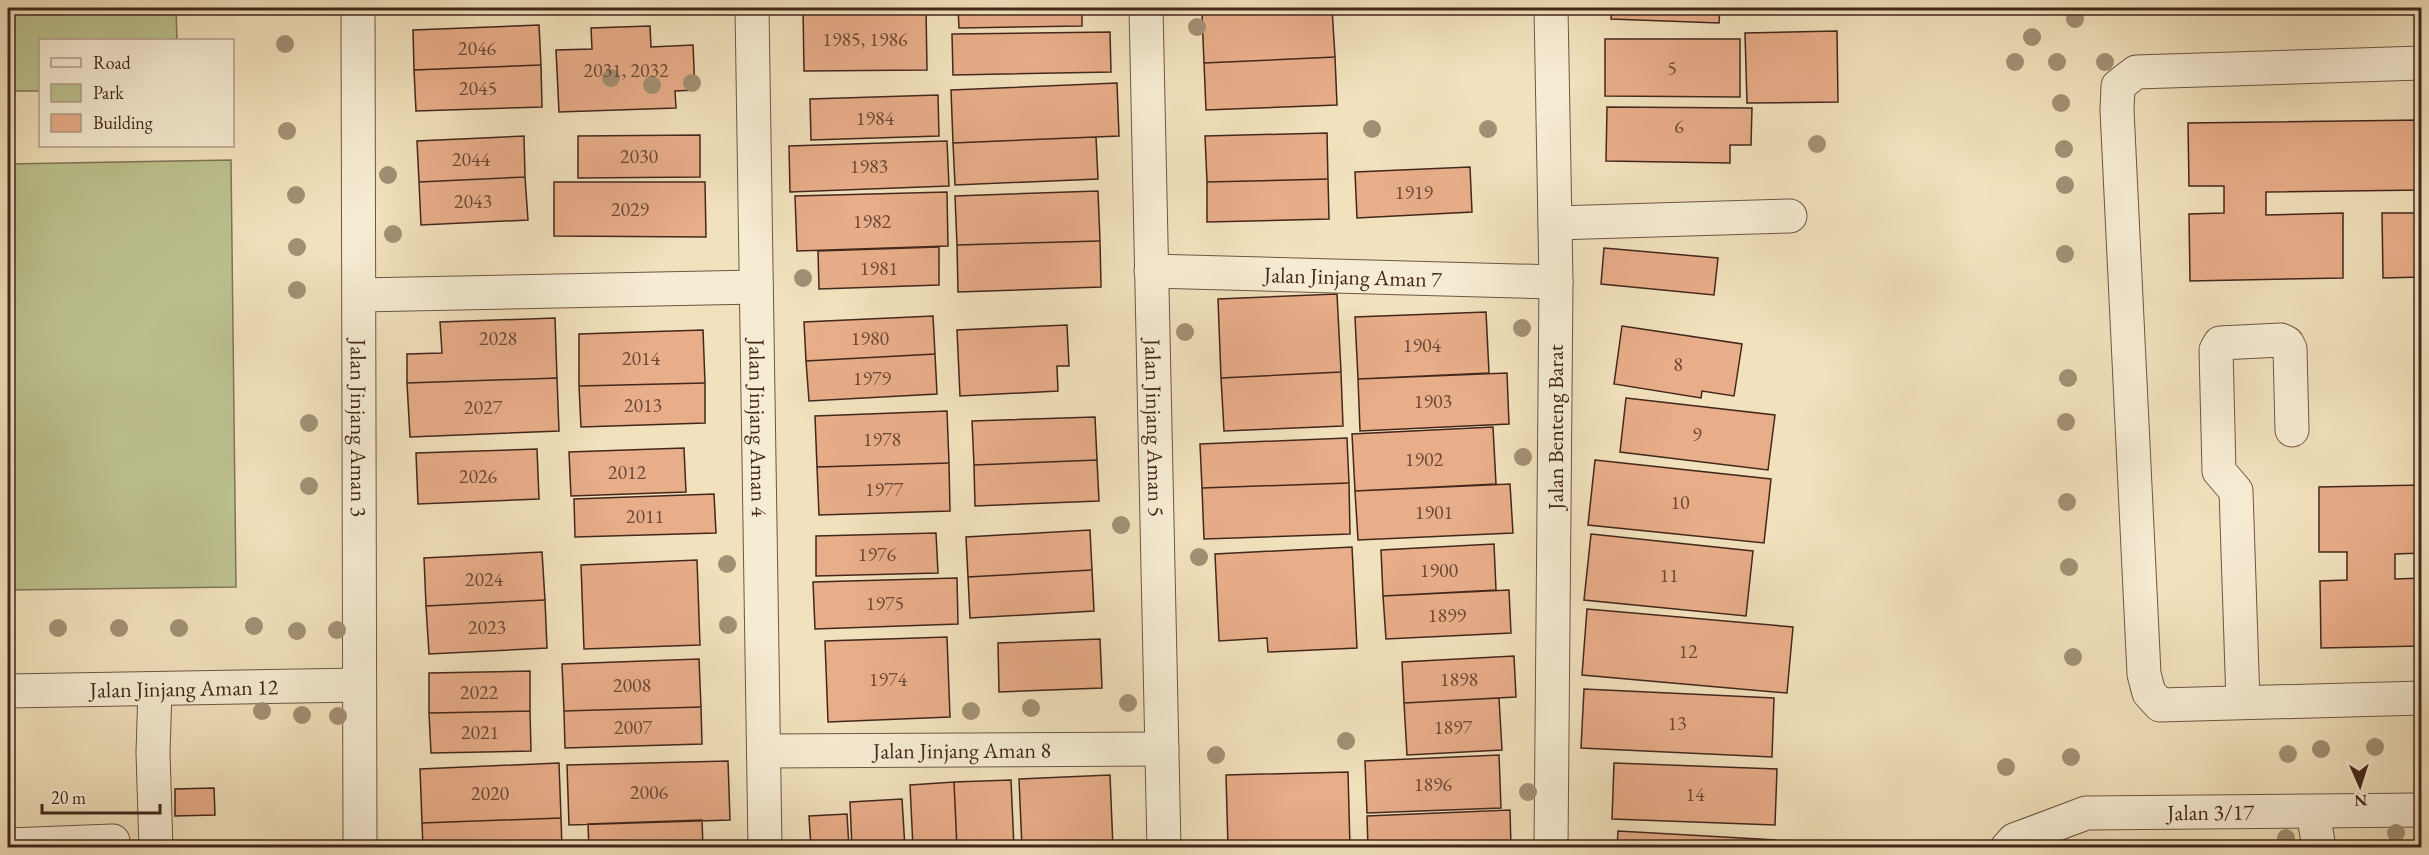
<svg xmlns="http://www.w3.org/2000/svg" width="2429" height="855" font-family="'EB Garamond',serif">
	<style>
		.green { fill: #bcc28f; stroke: #807456; stroke-width: 1.5 }
		.building { fill: #e8ad89; stroke: #43271c; stroke-width: 1.5 }
		.lines { fill: none; stroke-linecap: round; stroke-linejoin: round }
		.minor-casing { stroke: #6e5644; stroke-width: 35 }
		.minor { stroke: #f6ecd3; stroke-width: 33 }
		.tree { fill: #a29074 }
		.labels { text-anchor: middle; dominant-baseline: central; stroke-width: 4.5; stroke-linejoin: round; paint-order: stroke }
		.number-label { font-size: 20px; fill: #6c4837 }
		.street-label { font-size: 22px; fill: #43271c; stroke: #f6ecd3 }
	</style>
	<rect width="100%" height="100%" fill="#f1e1bc"/>
	<filter id="stains"><feTurbulence type="fractalNoise" baseFrequency=".00333" numOctaves="4"/><feColorMatrix values="0 0 0 0 .2 0 0 0 0 .09 0 0 0 0 .02 0 0 0 .5 -.17"/></filter>
	<radialGradient id="worn" r=".72"><stop offset=".6" stop-color="#630" stop-opacity="0"/><stop offset="1" stop-color="#630" stop-opacity=".3"/></radialGradient>
	<path class="green" d="M8,8H176L177,40H40V91H8Z
		M231,160L236,587L8,590V164Z"/>
	<path class="building" d="M399,8H554V10L399,13Z
		M803,8H926L927,70L804,71Z
		M958,8H1082V26L959,28Z
		M1332,8L1335,57L1204,63L1202,14Z
		M1612,8H1720L1719,23L1611,19Z
		M1754,8H1818V12H1754Z
		M539,25L541,65L414,70L413,30Z
		M650,26L651,47L693,45L695,90L675,91L676,108L559,112L556,50L592,49L591,28Z
		M1837,31L1838,102L1747,103L1745,33Z
		M1110,32L1111,72L953,75L952,34Z
		M1605,39H1740V97L1605,96Z
		M1335,57L1337,105L1206,110L1204,63Z
		M541,65L542,107L416,111L414,70Z
		M1117,83L1119,136L953,143L951,90Z
		M938,95L939,136L811,140L810,99Z
		M1607,107L1752,108L1751,145H1730V163L1606,161Z
		M2422,120V190L2266,192V215L2343,213V278L2190,281L2189,214L2224,213V186H2189L2188,123Z
		M1327,133L1328,179L1207,182L1205,136Z
		M700,135V177L578,178V136Z
		M524,136L525,177L419,182L417,141Z
		M1096,137L1098,179L955,185L953,143Z
		M947,141L949,186L790,192L789,146Z
		M1470,167L1472,212L1357,218L1355,172Z
		M525,177L528,220L421,225L419,182Z
		M1328,179L1329,219L1207,222V182Z
		M554,182H705L706,237L554,236Z
		M1098,191L1100,241L957,245L955,196Z
		M947,192L948,246L797,251L795,196Z
		M2382,213H2422V277L2383,278Z
		M1100,241L1101,287L958,292L957,245Z
		M939,247V285L819,289L818,251Z
		M1604,248L1718,258L1714,295L1601,284Z
		M1337,294L1341,372L1221,378L1218,299Z
		M1486,312L1489,373L1358,379L1355,317Z
		M933,316L935,354L806,361L804,322Z
		M555,318L557,378L407,383V354L442,353L440,322Z
		M1067,325L1069,366H1057L1058,391L960,396L957,330Z
		M1622,326L1742,344L1734,396L1702,391L1701,398L1614,384Z
		M703,330L705,383L579,386V334Z
		M935,354L937,394L809,401L806,361Z
		M1341,372L1343,426L1224,431L1221,378Z
		M1507,373L1509,424L1360,431L1358,379Z
		M557,378L559,431L410,437L407,383Z
		M705,383V423L581,427L579,386Z
		M1626,398L1775,415L1768,470L1620,452Z
		M947,411L949,463L817,467L815,416Z
		M1095,417L1097,460L974,465L972,421Z
		M1493,427L1496,484L1355,491L1352,434Z
		M1347,438L1349,483L1202,488L1200,444Z
		M684,448L686,492L571,496L569,452Z
		M537,449L539,499L418,504L416,453Z
		M1097,460L1099,501L975,506L974,465Z
		M1595,460L1771,479L1764,543L1588,525Z
		M949,463L950,511L819,515L817,467Z
		M1349,483L1350,534L1204,539L1202,488Z
		M1510,484L1513,533L1358,540L1355,491Z
		M2422,485V553L2395,554V579L2422,578V646L2321,648L2320,581L2347,580V552H2319V487Z
		M714,494L716,533L575,537L574,499Z
		M1090,530L1092,570L968,577L966,537Z
		M936,533L938,573L816,576V536Z
		M1591,534L1753,551L1746,616L1584,600Z
		M1494,544L1496,590L1383,596L1381,550Z
		M1352,547L1357,648L1268,652L1267,638L1219,641L1215,554Z
		M542,552L545,600L426,606L424,558Z
		M697,560L700,645L584,649L581,565Z
		M1092,570L1094,611L970,618L968,577Z
		M957,578L958,624L815,629L813,582Z
		M1509,590L1511,633L1386,639L1383,596Z
		M545,600L547,648L429,654L426,606Z
		M1587,609L1793,627L1787,693L1582,675Z
		M947,637L950,717L828,722L825,641Z
		M1100,639L1102,688L999,692L998,643Z
		M1514,656L1516,697L1404,703L1402,662Z
		M699,659L701,707L564,711L562,664Z
		M530,671V711L429,713V673Z
		M1584,689L1774,698L1772,757L1581,748Z
		M1499,698L1502,750L1407,755L1404,703Z
		M701,707L702,744L565,748L564,711Z
		M530,711L531,751L431,753L429,713Z
		M1499,755L1501,808L1367,813L1365,761Z
		M728,761L730,820L569,825L567,765Z
		M559,763L561,818L422,823L420,769Z
		M1614,763L1777,769L1775,825L1612,819Z
		M1348,772L1350,848H1228L1226,775Z
		M1110,775L1113,848H1022L1019,779Z
		M1011,780L1014,848H957L954,782Z
		M954,782L957,848H913L910,785Z
		M214,788L215,815L175,816V789Z
		M902,799L905,848H852L850,802Z
		M1510,810L1511,848H1368L1367,816Z
		M847,814L849,848H811L809,816Z
		M561,818L562,848H423L422,823Z
		M702,820L703,848H589L588,824Z
		M1618,831L1776,840V848H1617Z"/>
	<g class="lines">
		<g class="minor-casing">
			<g id="minor">
				<path id="s1" d="M358,8L360,848"/>
				<path id="s2" d="M752,8L765,848"/>
				<path id="s3" d="M1146,8L1164,848"/>
				<path d="M1551,8L1556,282L1551,848"/>
				<path d="M2422,63L2136,72L2118,86L2117,110L2144,674L2149,693L2160,705L2422,698"/>
				<path d="M1555,223L1790,216"/>
				<path id="s4" d="M1151,271L1556,282"/>
				<path d="M359,295L756,287"/>
				<path d="M155,689L153,753L156,848"/>
				<path id="s5" d="M8,691L359,685"/>
				<path d="M2243,702L2236,491L2219,471L2216,350L2220,343L2281,340L2287,343L2290,349L2292,430"/>
				<path id="s6" d="M764,751L1162,749"/>
				<path d="M2313,812L2319,848"/>
				<path d="M8,845L113,841"/>
				<path id="s7" d="M2007,848L2014,840L2086,813L2422,810"/>
			</g>
		</g>
		<use href="#minor" class="minor"/>
	</g>
	<g class="tree">
		<circle cx="2075" cy="19" r="9"/>
		<circle cx="1197" cy="27" r="9"/>
		<circle cx="2032" cy="37" r="9"/>
		<circle cx="285" cy="44" r="9"/>
		<circle cx="2015" cy="62" r="9"/>
		<circle cx="2057" cy="62" r="9"/>
		<circle cx="2105" cy="62" r="9"/>
		<circle cx="611" cy="78" r="9"/>
		<circle cx="692" cy="83" r="9"/>
		<circle cx="652" cy="85" r="9"/>
		<circle cx="2061" cy="103" r="9"/>
		<circle cx="1372" cy="129" r="9"/>
		<circle cx="1488" cy="129" r="9"/>
		<circle cx="287" cy="131" r="9"/>
		<circle cx="1817" cy="144" r="9"/>
		<circle cx="2064" cy="149" r="9"/>
		<circle cx="388" cy="175" r="9"/>
		<circle cx="2065" cy="185" r="9"/>
		<circle cx="296" cy="195" r="9"/>
		<circle cx="393" cy="234" r="9"/>
		<circle cx="297" cy="247" r="9"/>
		<circle cx="2065" cy="254" r="9"/>
		<circle cx="803" cy="278" r="9"/>
		<circle cx="297" cy="290" r="9"/>
		<circle cx="1522" cy="328" r="9"/>
		<circle cx="1185" cy="332" r="9"/>
		<circle cx="2068" cy="378" r="9"/>
		<circle cx="2066" cy="422" r="9"/>
		<circle cx="309" cy="423" r="9"/>
		<circle cx="1523" cy="457" r="9"/>
		<circle cx="309" cy="486" r="9"/>
		<circle cx="2067" cy="502" r="9"/>
		<circle cx="1121" cy="525" r="9"/>
		<circle cx="1199" cy="557" r="9"/>
		<circle cx="727" cy="564" r="9"/>
		<circle cx="2069" cy="567" r="9"/>
		<circle cx="728" cy="625" r="9"/>
		<circle cx="254" cy="626" r="9"/>
		<circle cx="58" cy="628" r="9"/>
		<circle cx="119" cy="628" r="9"/>
		<circle cx="179" cy="628" r="9"/>
		<circle cx="337" cy="630" r="9"/>
		<circle cx="297" cy="631" r="9"/>
		<circle cx="2073" cy="657" r="9"/>
		<circle cx="1128" cy="703" r="9"/>
		<circle cx="1031" cy="708" r="9"/>
		<circle cx="262" cy="711" r="9"/>
		<circle cx="971" cy="711" r="9"/>
		<circle cx="302" cy="715" r="9"/>
		<circle cx="338" cy="716" r="9"/>
		<circle cx="1346" cy="741" r="9"/>
		<circle cx="2375" cy="747" r="9"/>
		<circle cx="2321" cy="749" r="9"/>
		<circle cx="2288" cy="754" r="9"/>
		<circle cx="1216" cy="755" r="9"/>
		<circle cx="2071" cy="757" r="9"/>
		<circle cx="2006" cy="767" r="9"/>
		<circle cx="1528" cy="792" r="9"/>
		<circle cx="2396" cy="833" r="9"/>
		<circle cx="2286" cy="838" r="9"/>
	</g>
	<g class="labels">
		<g class="number-label">
			<text x="865" y="39">1985, 1986</text>
			<text x="477" y="48">2046</text>
			<text x="1672" y="68">5</text>
			<text x="626" y="70">2031, 2032</text>
			<text x="478" y="88">2045</text>
			<text x="875" y="118">1984</text>
			<text x="1679" y="126">6</text>
			<text x="639" y="156">2030</text>
			<text x="471" y="159">2044</text>
			<text x="869" y="166">1983</text>
			<text x="1414" y="192">1919</text>
			<text x="473" y="201">2043</text>
			<text x="630" y="209">2029</text>
			<text x="872" y="221">1982</text>
			<text x="879" y="268">1981</text>
			<text x="498" y="338">2028</text>
			<text x="870" y="338">1980</text>
			<text x="1422" y="345">1904</text>
			<text x="641" y="358">2014</text>
			<text x="1678" y="364">8</text>
			<text x="872" y="378">1979</text>
			<text x="1433" y="401">1903</text>
			<text x="643" y="405">2013</text>
			<text x="483" y="407">2027</text>
			<text x="1697" y="434">9</text>
			<text x="882" y="439">1978</text>
			<text x="1424" y="459">1902</text>
			<text x="627" y="472">2012</text>
			<text x="478" y="476">2026</text>
			<text x="884" y="489">1977</text>
			<text x="1680" y="502">10</text>
			<text x="1434" y="512">1901</text>
			<text x="645" y="516">2011</text>
			<text x="877" y="554">1976</text>
			<text x="1439" y="570">1900</text>
			<text x="1669" y="575">11</text>
			<text x="484" y="579">2024</text>
			<text x="885" y="603">1975</text>
			<text x="1447" y="615">1899</text>
			<text x="487" y="627">2023</text>
			<text x="1688" y="651">12</text>
			<text x="888" y="679">1974</text>
			<text x="1459" y="679">1898</text>
			<text x="632" y="685">2008</text>
			<text x="479" y="692">2022</text>
			<text x="1677" y="723">13</text>
			<text x="633" y="727">2007</text>
			<text x="1453" y="727">1897</text>
			<text x="480" y="732">2021</text>
			<text x="1433" y="784">1896</text>
			<text x="649" y="792">2006</text>
			<text x="490" y="793">2020</text>
			<text x="1695" y="794">14</text>
		</g>
		<g class="street-label">
			<text stroke="none"><textPath href="#s4" startOffset="202">Jalan Jinjang Aman 7</textPath></text>
			<text stroke="none"><textPath href="#s1" startOffset="420">Jalan Jinjang Aman 3</textPath></text>
			<text stroke="none"><textPath href="#s2" startOffset="420">Jalan Jinjang Aman 4</textPath></text>
			<text transform="translate(1555 427) rotate(-90)">Jalan Benteng Barat</text>
			<text stroke="none"><textPath href="#s3" startOffset="420">Jalan Jinjang Aman 5</textPath></text>
			<text stroke="none"><textPath href="#s5" startOffset="176">Jalan Jinjang Aman 12</textPath></text>
			<text stroke="none"><textPath href="#s6" startOffset="198">Jalan Jinjang Aman 8</textPath></text>
			<text stroke="none"><textPath href="#s7" startOffset="212">Jalan 3/17</textPath></text>
		</g>
	</g>
	<rect width="2429" height="855" fill="none" stroke="#f1e1bc" stroke-width="30"/>
	<rect x="9" y="9" width="2411" height="837" fill="none" stroke="#43271c" stroke-width="3"/>
	<rect x="15" y="15" width="2399" height="825" fill="none" stroke="#43271c" stroke-width="1.5"/>
	<rect x="39" y="39" width="195" height="108" fill="#f6ecd3" stroke="#ae9d8a" stroke-width="1.5"/>
	<rect x="51" y="58" width="30" height="9" fill="#f6ecd3" stroke="#ae9d8a" stroke-width="1.5"/>
	<text x="93" y="69" font-size="18" fill="#43271c">Road</text>
	<rect x="51" y="84" width="30" height="18" fill="#bcc28f" stroke="#ae9d8a" stroke-width="1.5"/>
	<text x="93" y="99" font-size="18" fill="#43271c">Park</text>
	<rect x="51" y="114" width="30" height="18" fill="#e8ad89" stroke="#ae9d8a" stroke-width="1.5"/>
	<text x="93" y="129" font-size="18" fill="#43271c">Building</text>
	<g transform="translate(2360 786) rotate(177)" stroke="#f6ecd3" stroke-width="4.5" paint-order="stroke">
	<path d="M0-4.5L10 22L0 15L-10 22Z" fill="#43271c"/>
	<text y="-9" font-size="16" font-weight="bold" text-anchor="middle" fill="#43271c">N</text>
	</g>
	<path d="M42 804v9h118v-9" fill="none" stroke="#43271c" stroke-width="3"/>
	<text x="51" y="804" font-size="18" fill="#43271c" stroke="#f6ecd3" stroke-width="4.5" paint-order="stroke">20 m</text>
	<rect width="100%" height="100%" filter="url(#stains)"/>
	<rect width="100%" height="100%" fill="url(#worn)"/>
</svg>
